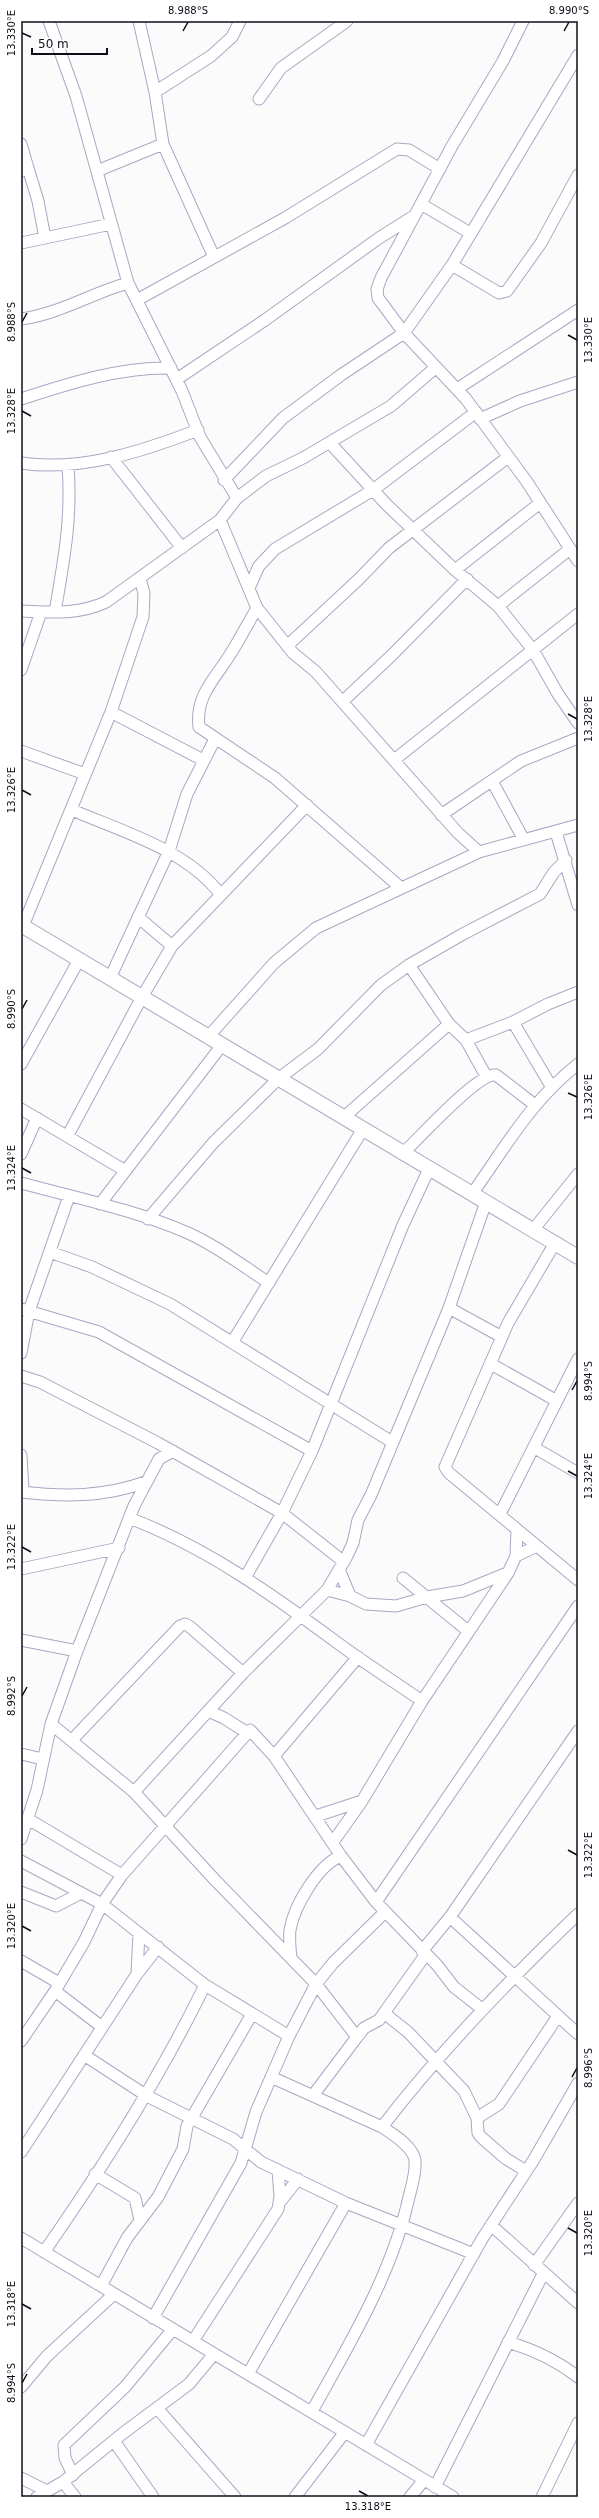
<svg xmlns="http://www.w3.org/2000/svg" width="599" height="2518" font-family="'DejaVu Sans',sans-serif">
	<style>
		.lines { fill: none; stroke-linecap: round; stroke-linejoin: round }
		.minor-casing { stroke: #ada5c4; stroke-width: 13 }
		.tertiary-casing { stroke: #ada5c4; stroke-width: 16 }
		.minor { stroke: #fff; stroke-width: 11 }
		.tertiary { stroke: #fff; stroke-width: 14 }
		.ticks { fill: none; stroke: #0f0c17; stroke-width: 1.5 }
		.neatline { fill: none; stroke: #0f0c17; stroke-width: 1.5 }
		.ticks-label { font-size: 10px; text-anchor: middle; fill: #0f0c17 }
	</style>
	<rect width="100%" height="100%" fill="#fbfbfb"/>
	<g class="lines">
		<g class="minor-casing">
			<path id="minor" d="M139,21L155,92L163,144L214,257
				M523,21L503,61L452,146L381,278L377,289L378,298L404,333L466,399L527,482L578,561
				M155,92L211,56L232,37L240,21
				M259,99L281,68L347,21
				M21,144L28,168L22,171
				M28,168L38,201L45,238
				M97,171L163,144
				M421,204L470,233
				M21,243L111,224
				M452,265L499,293L507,291L541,243L578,175
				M137,300L285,218L397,149L409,150L440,169
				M21,319C59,314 92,293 128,283
				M177,379L265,320L379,238L414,216
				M457,389L578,310
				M21,399C70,383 120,367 171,368
				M480,419L520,401L578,382
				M330,443L386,504L455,570L498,606L533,650L558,694L578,723
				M111,457L182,548
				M21,463C81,472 143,451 198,430
				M224,480L283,418L341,375L404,333L452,265L578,55
				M237,498L266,476L303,458L391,406L435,368
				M220,520L257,608L293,653L316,672L458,833L479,852
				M455,570L540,503
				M249,588L259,566L275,549L373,490L476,412
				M498,606L570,549
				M257,608C248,623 240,639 231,653C216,678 195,695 199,727L275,778L401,888
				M21,611C51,612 78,615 106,602L220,520L237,498L200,437L182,391L128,283L76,96L49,21
				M55,612C64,559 72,519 68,465
				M287,646L359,579L389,548L508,457
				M21,670L41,612
				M343,701L391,656L467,579
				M111,712L203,760
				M21,751L85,774
				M394,760L578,614
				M492,781L524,840
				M72,810C121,831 187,850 220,894
				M441,815L521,761L578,738
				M556,832L578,905
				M138,917L172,946
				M23,926L111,712L143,617L144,593L140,579
				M409,965L449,1024L466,1040L513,1022L548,1004L578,992
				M110,978L169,851L187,794L215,739
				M513,1022L551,1086
				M208,1037L274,963L316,928L479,852L578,825
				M466,1040L486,1076
				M21,1064L79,960
				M21,1109L124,1170
				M343,1118L449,1024
				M68,1135L142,997L172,946L307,805
				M21,1154L37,1118
				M402,1154C419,1139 478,1072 496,1075L535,1105
				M21,1183C77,1198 135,1210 188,1233C217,1246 243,1266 269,1283
				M472,1194C506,1146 531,1101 578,1064
				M100,1204L222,1045
				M148,1219L213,1143L278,1079L318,1049L381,985L409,965L463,934L540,894L554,872L566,860
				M533,1230L578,1174
				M555,1243L508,1323L445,1467L449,1473L578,1580
				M50,1252L92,1267L170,1304L392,1442
				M449,1308L502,1337
				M21,1309L99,1332L312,1451
				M233,1341L363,1129
				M21,1353L29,1311L69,1196
				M491,1364L557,1401
				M21,1376L40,1382L158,1443L282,1513L344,1562
				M535,1448L578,1473
				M21,1455L23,1492
				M21,1492C66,1497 103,1497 146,1482
				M500,1514L578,1359
				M129,1518C206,1547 274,1596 339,1644C366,1664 395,1682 422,1701
				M516,1556L537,1546
				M21,1569L119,1548
				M339,1569L350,1596
				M245,1578L282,1513L312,1451L403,1225L429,1169
				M403,1578L468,1631
				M327,1590L350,1596L366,1604L396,1606L427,1597L463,1591L507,1573
				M21,1640L77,1651
				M208,1711L224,1718L246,1732
				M51,1724L134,1792L215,1880L316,1984L357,2037L364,2028L379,2020L426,1954
				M72,1740L180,1626L185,1624L189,1626L243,1673
				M21,1754L43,1759
				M274,1756L358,1657
				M134,1792L243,1673L327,1590L347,1556L353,1543L358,1520L371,1495L449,1308L486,1202
				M316,1816L362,1801
				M28,1819L122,1875
				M21,1839L37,1790L51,1724L77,1651L134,1506L159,1459L173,1451
				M333,1842L362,1801L422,1701L508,1573L516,1556L517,1530
				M21,1861L102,1904L205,1985L289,2036
				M21,1892L56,1906L81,1893
				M376,1902L578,1606
				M450,1917L578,2034
				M422,1951L450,1917L578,1731
				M291,1958C290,1949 289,1939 290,1930C294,1906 318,1865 341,1856
				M21,1961L59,1983
				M137,1974L139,1933
				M55,1991L102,2027
				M384,2013L408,2032L464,2091L477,2118L478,2133L481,2137L505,2158L526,2171
				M21,2041L55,1991L84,1942L102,1904L122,1875L250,1730L274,1756L341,1856L376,1902L437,1965L454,1987L482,2009
				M84,2055L147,2096L233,2139L261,2162L346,2203L474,2254
				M271,2077L382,2127C393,2134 414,2147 415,2161C416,2173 412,2185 409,2197C392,2274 350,2343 312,2411
				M314,2094L357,2037
				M477,2118L499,2104L558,2016
				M382,2127C441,2050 508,1981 578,1914
				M21,2152L137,1974L158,1947
				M95,2174L135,2198L140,2220
				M280,2202L298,2179
				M491,2225L578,2303
				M21,2238L453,2497
				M44,2252C104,2166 159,2079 205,1985
				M534,2265L578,2203
				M101,2286L127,2238L158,2197L183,2149L187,2126L252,2014
				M153,2318L241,2163L256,2112L289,2036L316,1984L333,1963L385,1912
				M193,2341L278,2209L280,2196L278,2170
				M508,2342C535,2350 556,2360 578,2377
				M248,2374L346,2203
				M21,2387L47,2356L114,2294
				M157,2408L235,2497
				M114,2441L153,2497
				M366,2445L482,2239L533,2161L578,2083
				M73,2475L65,2458L64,2445L125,2387L173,2329
				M21,2478L47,2491
				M63,2482L75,2497
				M435,2487L543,2274
				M37,2497L63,2482L122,2434L189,2384L214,2354
				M295,2497L345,2432
				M410,2497L424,2480
				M542,2497L578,2423"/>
		</g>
		<g class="tertiary-casing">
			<path id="tertiary" d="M21,925L578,1257"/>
		</g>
		<use href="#minor" class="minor"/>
		<use href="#tertiary" class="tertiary"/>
	</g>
	<path class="ticks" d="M183,31L188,22M564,31L569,22M22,33L31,37M22,322L27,313M568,335L577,340M22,411L31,416M568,714L577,719M22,790L31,795M22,1009L27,1000M568,1093L577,1097M22,1168L31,1173M572,1390L577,1381M568,1471L577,1476M22,1547L31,1552M22,1696L27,1687M568,1850L577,1855M22,1926L31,1931M572,2077L577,2068M568,2228L577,2233M22,2304L31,2309M22,2383L27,2374M359,2491L368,2496"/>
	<rect width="599" height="2518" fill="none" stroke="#ffffff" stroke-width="44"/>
	<path d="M32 48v6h75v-6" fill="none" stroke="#0f0c17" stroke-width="2"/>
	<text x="38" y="48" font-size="12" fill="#0f0c17" stroke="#ffffff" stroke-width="3" paint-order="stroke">50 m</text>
	<rect x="22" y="22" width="555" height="2474" class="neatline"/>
	<g class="ticks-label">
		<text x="188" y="14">8.988°S</text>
		<text x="569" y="14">8.990°S</text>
		<text transform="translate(11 33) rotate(-90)" y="4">13.330°E</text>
		<text transform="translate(11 322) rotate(-90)" y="4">8.988°S</text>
		<text transform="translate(588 340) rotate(-90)" y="4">13.330°E</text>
		<text transform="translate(11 411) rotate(-90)" y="4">13.328°E</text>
		<text transform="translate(588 719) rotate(-90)" y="4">13.328°E</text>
		<text transform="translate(11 790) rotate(-90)" y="4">13.326°E</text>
		<text transform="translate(11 1009) rotate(-90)" y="4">8.990°S</text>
		<text transform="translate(588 1097) rotate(-90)" y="4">13.326°E</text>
		<text transform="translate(11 1168) rotate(-90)" y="4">13.324°E</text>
		<text transform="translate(588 1381) rotate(-90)" y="4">8.994°S</text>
		<text transform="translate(588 1476) rotate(-90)" y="4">13.324°E</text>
		<text transform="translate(11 1547) rotate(-90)" y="4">13.322°E</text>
		<text transform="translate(11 1696) rotate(-90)" y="4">8.992°S</text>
		<text transform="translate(588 1855) rotate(-90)" y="4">13.322°E</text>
		<text transform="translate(11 1926) rotate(-90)" y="4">13.320°E</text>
		<text transform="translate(588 2068) rotate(-90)" y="4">8.996°S</text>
		<text transform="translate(588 2233) rotate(-90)" y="4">13.320°E</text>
		<text transform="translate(11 2304) rotate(-90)" y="4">13.318°E</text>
		<text transform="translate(11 2383) rotate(-90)" y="4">8.994°S</text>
		<text x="368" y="2510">13.318°E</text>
	</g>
</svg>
